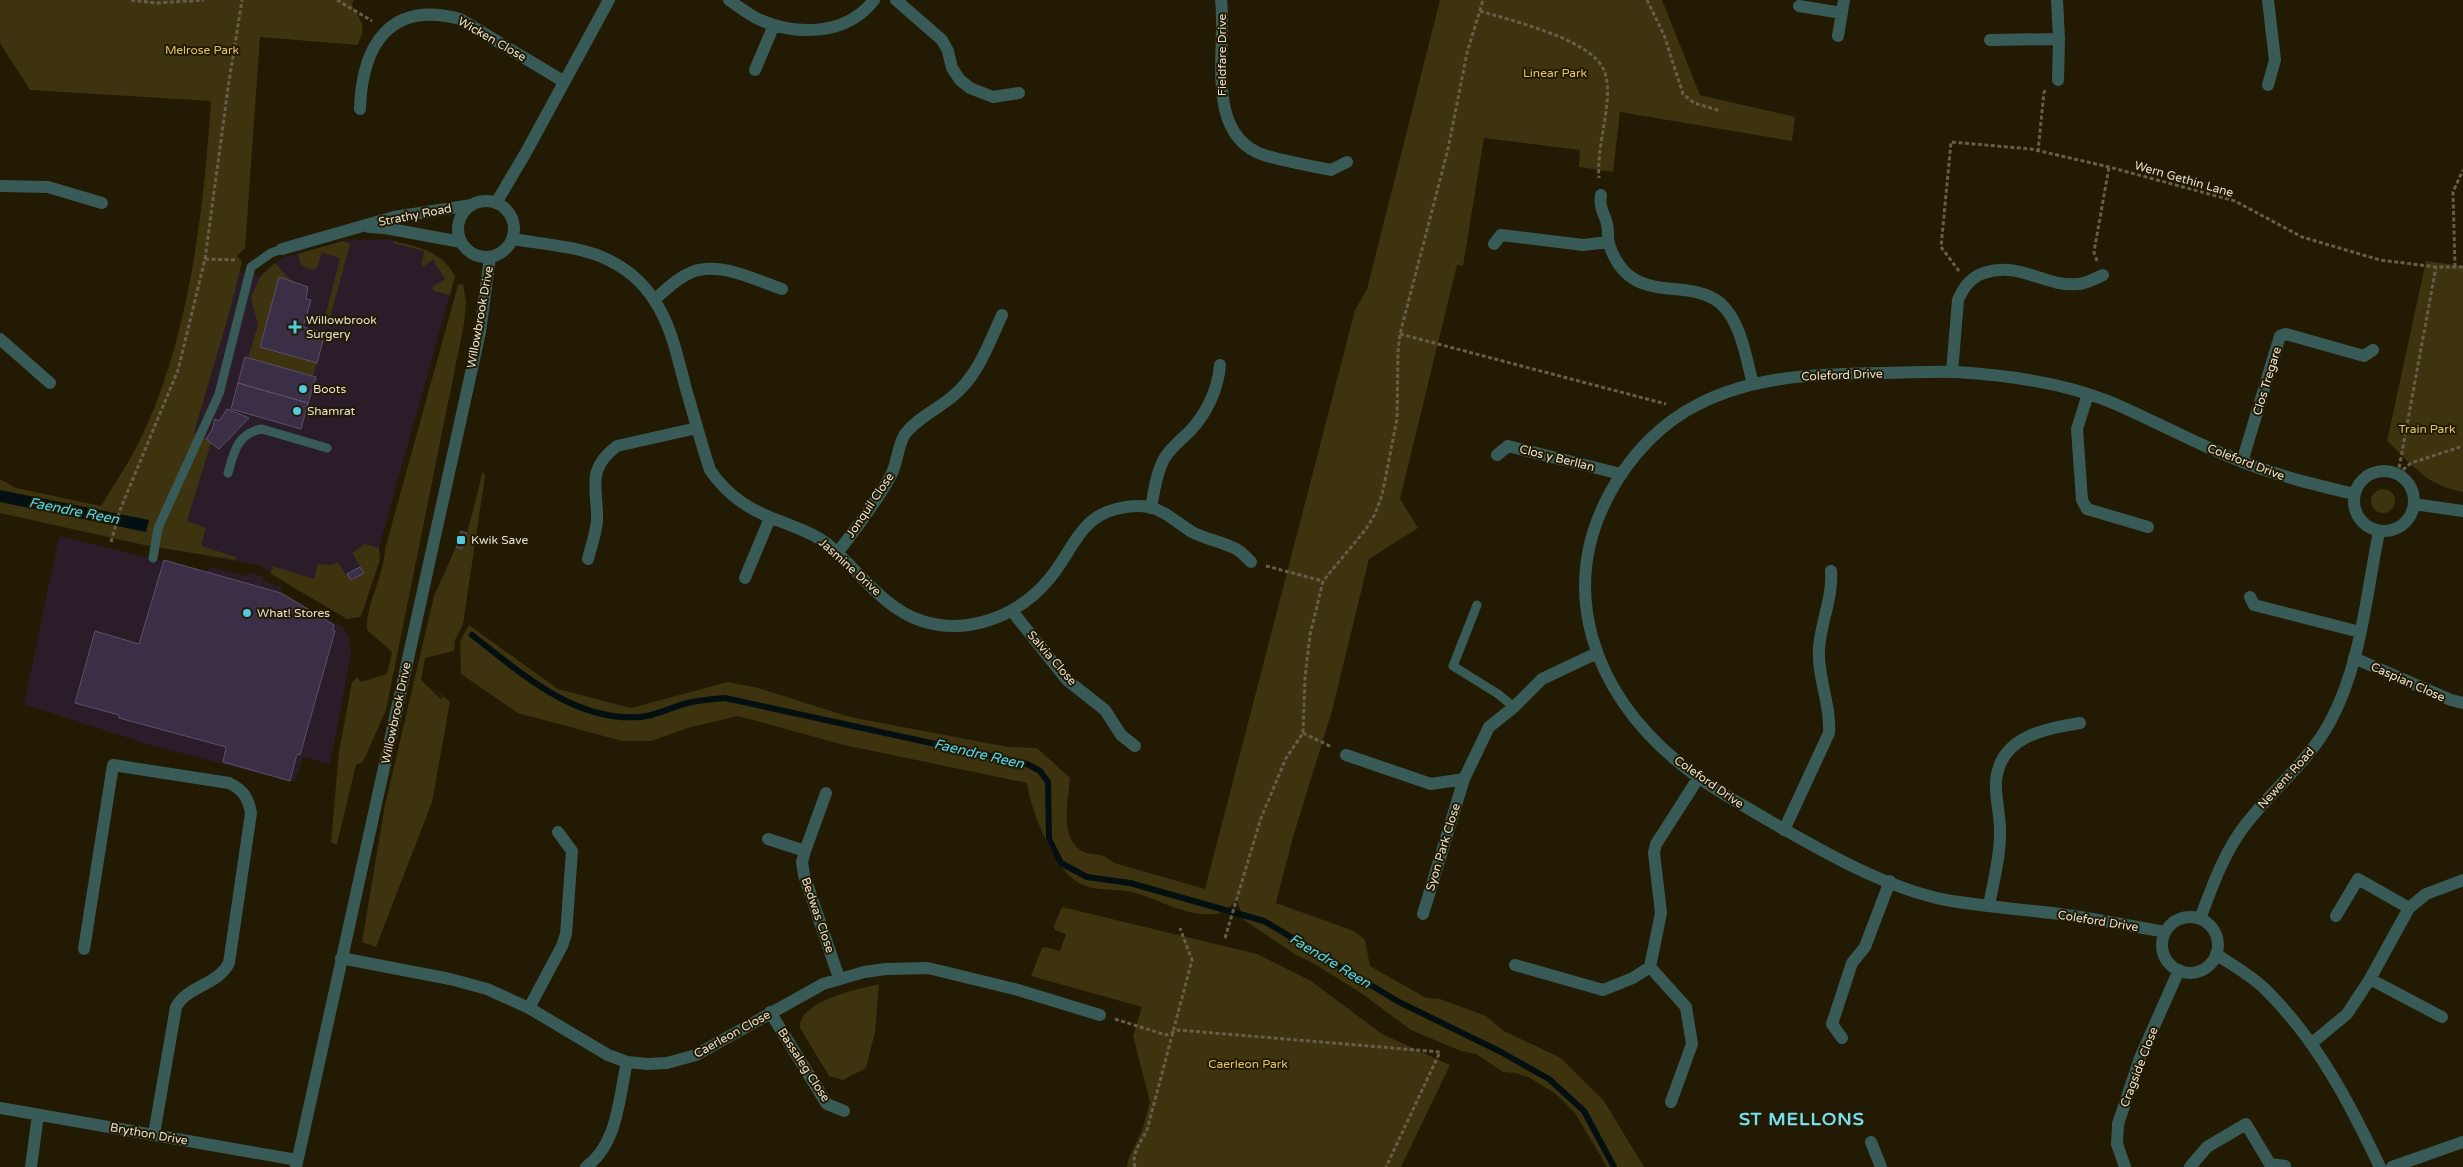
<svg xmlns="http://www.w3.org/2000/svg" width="2463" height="1167" font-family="'Varela Round',sans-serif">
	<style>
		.commercial { fill: #2a1d29 }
		.green { fill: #3d330e }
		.water { fill: #040f12 }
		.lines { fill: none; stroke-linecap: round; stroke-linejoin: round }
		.stream { stroke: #040f12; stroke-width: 6 }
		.building { fill: #3a2f46; stroke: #5d516a }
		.path { stroke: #655e49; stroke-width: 3; stroke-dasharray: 4 2.5; stroke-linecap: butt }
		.service { stroke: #385b58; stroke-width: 9 }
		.minor { stroke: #385b58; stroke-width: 12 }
		.tertiary { stroke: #385b58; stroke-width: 12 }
		.poi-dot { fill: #53cadc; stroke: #221a02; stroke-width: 2 }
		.labels { text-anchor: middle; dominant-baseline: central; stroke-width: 4; stroke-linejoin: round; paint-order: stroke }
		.street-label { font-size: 12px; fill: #e5e0d1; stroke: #221a02 }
		.park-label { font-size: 12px; fill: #e1c464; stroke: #221a02 }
		.poi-label { font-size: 12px; fill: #e5e0d1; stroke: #221a02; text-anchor: start }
		.water-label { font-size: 14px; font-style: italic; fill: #4fd9ef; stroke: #221a02 }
		.district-label { font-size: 18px; font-weight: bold; letter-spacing: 1px; fill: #75deee; stroke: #221a02 }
	</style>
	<rect width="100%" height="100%" fill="#221a02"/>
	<path class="commercial" d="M389,239L431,252L442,259L455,276L379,548L380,559L360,617L347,619L259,565L144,545L194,434L229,314L238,272L260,276L265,270L285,257L343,241Z
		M59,536L207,572L211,567L247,576L250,572L264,577L263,581L281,587V593L344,628L349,639L351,654L330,764L303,757L295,781H290L150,745L24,704Z"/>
	<path class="green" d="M0,0H354L352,5C361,22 368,26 357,45L260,37L245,248L237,256L242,262L229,314L194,433H198L211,443L187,521L206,528L201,546L236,557V560L144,545L0,513V479L16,488L101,506C117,480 134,455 146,427C190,330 204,207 211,101L30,90L0,43Z
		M1440,0H1662L1700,95L1795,117L1792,141L1620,112L1613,172L1579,167L1580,150L1484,138L1463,266L1457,265L1400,499L1418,528L1369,559L1332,711L1293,837L1276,903L1354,931L1365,940L1370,966L1426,998L1440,999L1486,1016L1504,1031L1561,1058L1604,1101L1644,1167H1607L1575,1113L1556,1094L1528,1077L1515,1073L1503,1072L1476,1054L1461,1051L1411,1030L1361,993L1313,963L1296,955L1244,920L1237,900C1230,905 1227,913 1216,914C1188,918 1159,899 1132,892C1110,887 1089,894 1071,877C1051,860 1030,808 1027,783L844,745L738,716L691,727L651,741H622L518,713L461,674L460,641L469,625L558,689L631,708L728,682L758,688L850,717L1008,747L1037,748L1070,778C1069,798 1059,834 1079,849C1085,854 1093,854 1100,855C1105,856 1110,860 1114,863L1205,889L1355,310L1367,289Z
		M343,241L350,244L329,322L324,321L340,258L322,253L317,268L312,270L301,265L298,254Z
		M394,241C419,247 442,252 455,276L450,295L434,291L432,287L445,279L433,260L421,268L424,251L393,243Z
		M2426,261L2463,266V492C2425,485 2414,466 2387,441Z
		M275,263L288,278L297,283L279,278L260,347L317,363L313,376L248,358L258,325L251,298L260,277Z
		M463,284L466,302L464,324L386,710L363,762L356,765L337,844H334L331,842L339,751L352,682L357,677L361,682L387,674L392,652L367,630C366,602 384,577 385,549L458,285Z
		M483,471L485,476L463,624L455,640L454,651L425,658L421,680L441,699L443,697L432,686L450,702L432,802L376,947L362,942L385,805L434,596L456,547L463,549Z
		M2371 501a12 12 0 1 1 24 0a12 12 0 1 1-24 0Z
		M365,544L379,548L380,559L363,611L360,617L347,619L271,574L273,566L314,579L318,564L331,565L338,562L346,575L360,566L352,553Z
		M1062,907L1257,954L1311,981L1382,1034L1450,1065L1401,1167H1127L1128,1160L1143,1128L1150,1102L1133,1036L1142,1007L1031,976L1042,948L1046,947L1060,951L1066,934L1055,930L1054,926Z
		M879,984L875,1032L866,1068L843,1080L829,1076L800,1028C798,1001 858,989 879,984Z"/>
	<path class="water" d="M0,490L149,520L146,532L0,502Z"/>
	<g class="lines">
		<path class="stream" d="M472,635C521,673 574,722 640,717C655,716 672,707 687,703C699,700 713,699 725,698L1027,764L1040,771L1048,782L1049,839L1061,863L1087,877L1130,883L1264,921L1399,1002L1499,1051L1549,1079L1584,1111L1614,1167"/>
	</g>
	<path class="building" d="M279,277L308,287L306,299L311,300L303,327L325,333L317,363L260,347Z
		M245,357L316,377L308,403L238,383Z
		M238,383L308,403L301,429L231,409Z
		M227,409L249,418L219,449L206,439L212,430L215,419L219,421Z
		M461,531L467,533L462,549L456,547Z
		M164,560L281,593L334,625L333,630L335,631L300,755L297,754L290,781L223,762L226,747L119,718V715L75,703L95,631L139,644Z
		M360,567L364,573L351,580L347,574Z"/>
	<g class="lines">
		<path class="path" d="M131,0L156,3L204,0
			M337,0L372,21
			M1647,0L1664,35L1683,94L1694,103L1721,111
			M1480,11C1512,21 1587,38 1603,68C1608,78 1608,91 1607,102C1605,127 1597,153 1599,178
			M2038,152L2044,92L2046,90
			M205,259L237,260
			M2097,261L2094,252L2109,167
			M2455,267L2453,192L2463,170
			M1959,271L1941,247L1951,142L2031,149L2109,167L2235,201L2302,237L2380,260L2436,267H2463
			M1400,334L1666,404
			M2398,474L2436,267
			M2398,474L2411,463L2463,446
			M111,542L120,510L178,370L205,259L228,88L242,0
			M1266,566L1323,581
			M1303,733L1332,747
			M1225,938L1261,818L1286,758L1303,733L1305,677L1310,635L1323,581L1366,529L1375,514L1382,495L1397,419L1398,351L1400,334L1448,149L1467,53L1483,0
			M1115,1019L1166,1035L1178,1030L1440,1052L1386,1167
			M1135,1167C1131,1154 1141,1142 1147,1130L1192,960L1180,928"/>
		<path class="service" d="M228,473C234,451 238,433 262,429L327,448
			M153,558L158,528L219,394L251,267L271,253L282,249
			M1477,605L1453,666L1498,694L1514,707"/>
		<path class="minor" d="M729,0C738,6 748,14 758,19C797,36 846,36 874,0
			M896,0L942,40L948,51L952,68L960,80L970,88L993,97L1019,93
			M1221,0C1227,48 1203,135 1264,155C1286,162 1309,165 1331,170L1347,162
			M2057,0L2059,39L2058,80
			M1799,6L1842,13
			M1838,36L1844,0
			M1990,40L2059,39
			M755,70L774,25
			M2268,85L2275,60L2268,0
			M360,109C362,46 389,0 460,19L563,81
			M0,186L48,187L102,203
			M1601,195C1599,209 1604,212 1607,224C1609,231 1607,237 1609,244C1630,309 1686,275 1720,303C1741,321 1746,358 1753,384
			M369,227L385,228L461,242
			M513,239C542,244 575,246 602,257C623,266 642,281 654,300C672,326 678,360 686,389C694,416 701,443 710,470C729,498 753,512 785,523C799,529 813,533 826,543C857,568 882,608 922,621C969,636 1020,615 1050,578C1072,552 1079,518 1116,509C1127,506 1138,505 1149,507C1166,511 1177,523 1192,532C1205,539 1220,541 1234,548C1240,550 1246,557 1251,562
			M1494,244L1501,235L1583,245L1608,242
			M282,249L394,217L472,205
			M654,300C666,290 677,278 692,272C720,261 755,280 782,289
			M0,339L50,383
			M1952,372L1958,300C1963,288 1971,277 1984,273C2021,261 2043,287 2078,284C2086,284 2096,278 2103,275
			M2088,394L2077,429L2082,500L2087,509L2148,527
			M1497,455L1508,446L1621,474
			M2242,462L2280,336L2286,334L2364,356L2373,350
			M2354 501a30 30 0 1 1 60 0a30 30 0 1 1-60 0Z
			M2414,504L2463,511
			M1151,508C1154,492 1156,474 1164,459C1170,448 1181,440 1190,431C1207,413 1218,389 1220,365
			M837,553C856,529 875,504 890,477C898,464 897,446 905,434C917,418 938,409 953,396C978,376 989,343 1002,315
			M588,559C591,547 596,533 597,521C598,488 585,470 617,446L697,428
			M745,578L770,518
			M2250,597L2254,605L2360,632
			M1012,611L1067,680L1105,710L1121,735L1135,746
			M2354,658L2451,700L2463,703
			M1346,755L1431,784L1464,779
			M826,793L805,851L802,862L804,875L839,978
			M1784,830L1829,733C1831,704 1817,677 1819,648C1821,621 1833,598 1831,571
			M768,839L805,851
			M1989,906C1993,882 2001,855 2000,830C2000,814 1995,797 1996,781C2000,736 2045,729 2080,723
			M1423,914L1464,779L1489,727L1514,707L1542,679L1597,653
			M2336,916L2358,879L2409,908
			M2162 945a28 28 0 1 1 56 0a28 28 0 1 1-56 0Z
			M2200,919C2212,887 2224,852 2246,824C2273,789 2309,761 2330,722C2361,665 2366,595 2379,532
			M2165,932C2127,925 2090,918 2052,913C2016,909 1981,906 1946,900C1885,888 1820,850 1766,819C1736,801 1704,784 1677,761C1594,692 1556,590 1611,491C1631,455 1661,423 1697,405C1754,375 1819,374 1882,373C1906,373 1931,371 1956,372C2007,375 2060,382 2108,401C2154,420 2197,445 2243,462C2279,476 2316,485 2354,494
			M84,949L113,765L229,783C243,790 248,797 251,813L229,963C217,986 188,985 176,1007L154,1134
			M2216,954C2232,965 2252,976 2266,990C2318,1042 2349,1102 2380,1167
			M341,958L450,979L487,989L529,1008L608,1055L627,1062L648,1064L667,1063L696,1055L823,984L864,972L886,969L928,968L1018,990L1100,1015
			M1515,965L1603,990L1633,978L1650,967
			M2370,979L2442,1017
			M529,1008L562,946L566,934L572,851L558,832
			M770,1012L827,1104L844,1111
			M1842,1038L1832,1024L1852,963L1865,947L1890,881
			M2312,1043L2347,1014L2370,979L2409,908L2426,894L2463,880
			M1671,1102L1692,1044L1686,1007L1650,967L1661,913L1654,853L1656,844L1699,777
			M0,1108L297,1160
			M1871,1142L1881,1167
			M31,1167L38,1115
			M586,1167C618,1144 619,1097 627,1062
			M2125,1167L2117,1144L2118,1124L2140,1058L2179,970
			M2190,1167L2207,1147L2246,1124L2270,1164L2285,1166"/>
		<path class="tertiary" d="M458 229a28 28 0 1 1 56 0a28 28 0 1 1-56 0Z
			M496,203L525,154L609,0
			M296,1167L480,332L490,257
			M2392,1167L2463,1142"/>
	</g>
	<g class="poi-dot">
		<path d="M292.5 319.5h5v5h5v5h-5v5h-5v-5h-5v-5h5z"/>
		<circle cx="303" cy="389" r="5"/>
		<circle cx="297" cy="411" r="5"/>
		<rect x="456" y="535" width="10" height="10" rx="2.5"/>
		<circle cx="247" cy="613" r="5"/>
	</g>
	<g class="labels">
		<g class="street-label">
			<text transform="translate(492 39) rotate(30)">Wicken Close</text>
			<text transform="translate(1222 55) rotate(-90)">Fieldfare Drive</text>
			<text transform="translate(2184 179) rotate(16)">Wern Gethin Lane</text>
			<text transform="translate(415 215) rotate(-11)">Strathy Road</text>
			<text transform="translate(480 317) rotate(-80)">Willowbrook Drive</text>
			<text transform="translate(1842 375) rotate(-2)">Coleford Drive</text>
			<text transform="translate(2267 381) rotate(-73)">Clos Tregare</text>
			<text transform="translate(1557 458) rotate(14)">Clos y Berllan</text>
			<text transform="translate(2246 462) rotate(21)">Coleford Drive</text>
			<text transform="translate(870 505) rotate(-56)">Jonquil Close</text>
			<text transform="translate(850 567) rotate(42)">Jasmine Drive</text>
			<text transform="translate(1052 658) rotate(49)">Salvia Close</text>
			<text transform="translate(2408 682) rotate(24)">Caspian Close</text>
			<text transform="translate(396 713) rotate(-78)">Willowbrook Drive</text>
			<text transform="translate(2286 778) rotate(-48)">Newent Road</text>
			<text transform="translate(1709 782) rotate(35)">Coleford Drive</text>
			<text transform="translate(1443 847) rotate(-73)">Syon Park Close</text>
			<text transform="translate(818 915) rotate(71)">Bedwas Close</text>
			<text transform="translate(2098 921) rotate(9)">Coleford Drive</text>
			<text transform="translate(732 1034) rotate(-29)">Caerleon Close</text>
			<text transform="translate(804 1065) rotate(57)">Bassaleg Close</text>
			<text transform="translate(2139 1067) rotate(-69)">Cragside Close</text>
			<text transform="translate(149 1134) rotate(10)">Brython Drive</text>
		</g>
		<g class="park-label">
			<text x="202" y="50">Melrose Park</text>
			<text x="1555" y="73">Linear Park</text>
			<text x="2427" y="429">Train Park</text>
			<text x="1248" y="1064">Caerleon Park</text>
		</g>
		<g class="poi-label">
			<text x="306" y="320">Willowbrook<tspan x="306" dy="14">Surgery</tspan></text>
			<text x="313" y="389">Boots</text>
			<text x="307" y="411">Shamrat</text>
			<text x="471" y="540">Kwik Save</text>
			<text x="257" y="613">What! Stores</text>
		</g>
		<g class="water-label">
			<text transform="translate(74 511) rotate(11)">Faendre Reen</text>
			<text transform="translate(979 754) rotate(13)">Faendre Reen</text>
			<text transform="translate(1330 961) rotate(31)">Faendre Reen</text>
		</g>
		<g class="district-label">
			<text x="1802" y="1119">ST MELLONS</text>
		</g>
	</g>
</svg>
